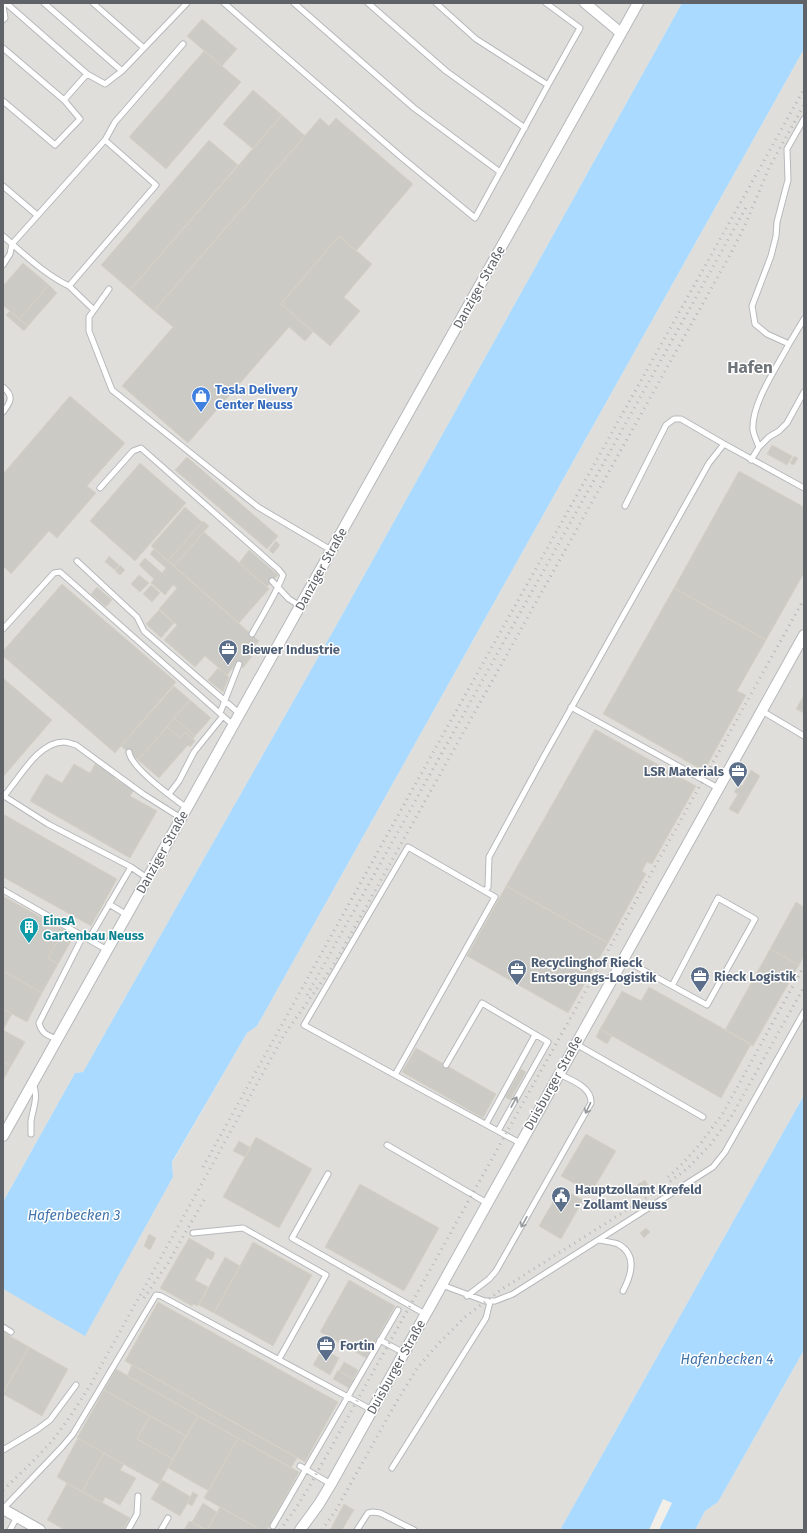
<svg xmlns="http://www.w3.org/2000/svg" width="807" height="1533" font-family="'Fira Sans',sans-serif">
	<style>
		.industrial { fill: #e0deda }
		.water { fill: #aadaff }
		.pier { fill: #f1efe8 }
		.building { fill: #cccac5; stroke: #d6d1c6 }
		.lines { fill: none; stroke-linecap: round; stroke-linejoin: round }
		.lane-casing { stroke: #b5b8bc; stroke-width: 7 }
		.street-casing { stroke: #b5b8bc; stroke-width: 12 }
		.lane { stroke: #fff; stroke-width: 5 }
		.street { stroke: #fff; stroke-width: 10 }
		.rail { stroke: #b6b7b8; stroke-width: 3; stroke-dasharray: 1 5; stroke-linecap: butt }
		.oneway { stroke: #979a9d }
		.labels { text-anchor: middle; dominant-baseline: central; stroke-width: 3; stroke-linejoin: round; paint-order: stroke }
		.street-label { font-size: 13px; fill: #5f6368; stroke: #fff }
		.shop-label { font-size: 13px; font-weight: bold; fill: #366cbe; stroke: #fff; text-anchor: start }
		.service-label { font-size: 13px; font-weight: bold; fill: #4e5e75; stroke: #fff; text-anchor: start }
		.culture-label { font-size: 13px; font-weight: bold; fill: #0d838f; stroke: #fff; text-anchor: start }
		.water-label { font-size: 14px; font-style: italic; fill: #4174aa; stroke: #fff }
		.district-label { font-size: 17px; font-weight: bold; fill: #70757a; stroke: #fff }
	</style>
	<rect width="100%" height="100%" fill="#f1efe8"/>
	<path class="industrial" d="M3,3H682L341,617L83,1072L75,1073L3,1202Z
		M804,49V1095L560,1530H3V1289L85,1335L173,1177L172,1163L247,1033L257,1026Z
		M804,1350V1530H695L705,1511L718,1502Z"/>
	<path class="water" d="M682,3H804V49L257,1026L247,1033L172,1162L173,1177L85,1336L3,1289V1202L75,1073L83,1072L341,617Z
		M804,1095V1350L718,1502L705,1511L695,1530H560Z"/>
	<path class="pier" d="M663,1499L672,1503L659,1530H649Z"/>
	<path class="building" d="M202,19L237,49L222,66L187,36Z
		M204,51L241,82L166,169L129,137Z
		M253,90L282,115L253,149L223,124Z
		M282,115L305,136L154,311L130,290Z
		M320,118L329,126L336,118L413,184L356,251L339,236L281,304L313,332L305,341L289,327L188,443L122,386L173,327L154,311Z
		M209,140L238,165L130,290L101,265Z
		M339,236L372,264L344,297L360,311L330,346L281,304Z
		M23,263L49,285L19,319L3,305V286Z
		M49,285L57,293L28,326L19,319Z
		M10,311L28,326L24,331L6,315Z
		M70,396L125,443L87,486L96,493L57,538L49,531L11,574L3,566V474Z
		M772,445L792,456L787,465L767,454Z
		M794,456L798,458L794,465L790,463Z
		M187,457L278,536L267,549L175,470Z
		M140,463L186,503L135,561L90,521Z
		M739,471L804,507V573L766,640L674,588Z
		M185,507L202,522L168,561L151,546Z
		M203,521L209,526L174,566L168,561Z
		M204,532L269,589L239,623L174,566Z
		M276,541L280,545L273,554L269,550Z
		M154,549L259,641L250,652L253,655L243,668L237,663L227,675L205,656L195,667L164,640L177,625L159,609L177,588L173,585L165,595L151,583L154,579L139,565L145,558L162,573L166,568L150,554Z
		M249,550L278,575L267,587L239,563Z
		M109,556L119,565L115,570L105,562Z
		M120,565L125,570L120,575L115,571Z
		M139,575L149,583L140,592L131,584Z
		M62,584L176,682L115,753L3,656V651Z
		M151,585L160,593L152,602L143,594Z
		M97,587L112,600L106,607L91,594Z
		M674,588L766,640L737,691L746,695L704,771L603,714Z
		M159,610L174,623L161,638L146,624Z
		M218,668L229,677L223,692L208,680Z
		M3,678L52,720L3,777Z
		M174,686L190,700L138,760L121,746Z
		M804,695V713L796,709Z
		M190,700L211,718L195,736L174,718Z
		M174,718L195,736L193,739L185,732L180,738L167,727Z
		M167,727L180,738L185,732L195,741L190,747L188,745L159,778L138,760Z
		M595,729L696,786L652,864L647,862L642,871L646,874L608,943L506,886Z
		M74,764L90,773L95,764L116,776L115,779L134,790L130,796L157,811L130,858L30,801L46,774L62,783Z
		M751,770L760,776L738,814L729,809L738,794L734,792L739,784L742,786Z
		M3,814L117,879L91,926L3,877Z
		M506,886L608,943L568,1013L467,956Z
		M3,896L64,930L48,958L58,964L42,993L3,971Z
		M796,902L804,907V956L799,965L770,949Z
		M64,930L74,936L58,964L48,958Z
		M770,949L799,965L753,1046L725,1030Z
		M3,971L42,993L27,1022L3,1009Z
		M649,987L751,1044L721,1098L600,1029L622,991L641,1001Z
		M3,1009L12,1014L3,1030Z
		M600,1029L612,1036L607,1044L596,1037Z
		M3,1030L25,1042L11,1066L3,1062Z
		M416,1048L496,1094L483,1118L402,1072Z
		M3,1062L11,1066L3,1080Z
		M521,1069L526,1072L510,1100L505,1097Z
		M586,1134L616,1151L591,1193L561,1176Z
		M256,1137L312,1169L279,1228L223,1197Z
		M239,1141L251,1148L245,1157L233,1151Z
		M645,1180L648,1185L639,1190L637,1185Z
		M360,1184L439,1228L404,1291L325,1247Z
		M561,1188L583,1200L561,1239L539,1226Z
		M646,1228L650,1232L644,1238L640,1233Z
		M149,1234L156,1238L150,1250L144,1246Z
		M189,1238L215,1253L212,1260L207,1258L195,1280L208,1287L198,1306L193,1304L192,1306L160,1288Z
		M253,1242L312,1275L273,1346L214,1313Z
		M225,1257L240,1266L214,1313L199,1305Z
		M349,1280L395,1306L366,1358L320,1332Z
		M158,1302L338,1402L305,1462L125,1361Z
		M3,1332L29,1347L3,1393Z
		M29,1347L68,1369L42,1416L3,1394Z
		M323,1348L339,1358L330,1375L313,1365Z
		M344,1362L358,1370L353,1379L339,1371Z
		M132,1365L297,1458L291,1468L127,1376Z
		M116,1369L198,1416L186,1436L104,1390Z
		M338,1370L354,1379L349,1388L333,1379Z
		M104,1390L150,1416L137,1439L173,1459L159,1484L77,1438Z
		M150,1416L186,1436L173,1459L137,1439Z
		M198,1416L238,1438L209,1491L168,1468Z
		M78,1438L104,1453L82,1492L57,1477Z
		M238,1438L299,1472L267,1530H261L204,1498Z
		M104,1453L124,1464L120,1470L136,1478L120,1505L105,1497L102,1503L82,1492Z
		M162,1480L191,1497L180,1516L151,1499Z
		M67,1483L130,1518L123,1530H65L47,1520Z
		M193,1492L198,1495L192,1506L187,1503Z
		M203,1503L217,1512L207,1530L192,1522Z
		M344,1504L354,1510L342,1530H330Z
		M220,1507L261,1530H207Z
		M189,1521L192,1522L205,1530H184Z"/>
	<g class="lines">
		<g class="lane-casing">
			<path id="lane" d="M6,3L87,74
				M44,3L122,71
				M93,3L144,48
				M224,3L400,156L475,218L548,85L476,39L436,3
				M294,3L414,108L500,172
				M368,3L446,71L525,128
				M546,3L580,28L548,85
				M3,6L5,18L3,20
				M3,48L64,100
				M3,101L55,145L80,119L64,100L87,74L105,84L122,71L187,3
				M105,140L115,122L183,44
				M3,186L37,215
				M3,236C23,253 45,275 69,286L156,185L105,140L12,244L10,254L3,265
				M69,286L94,310
				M109,289L89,317V331L112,390L258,507L331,550
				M789,344L804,319
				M3,387C14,396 11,402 3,412
				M759,447C757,442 754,436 753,430C751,404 777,367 789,344L767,334L755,324L752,306L771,256L776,236L777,222L788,180L787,149L804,119
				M751,460L759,447L769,437L779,431L787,423L804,392
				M100,488L133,451L141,448L278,569L283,575C275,596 263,614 252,634
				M625,506L666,425L674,419H681L724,444
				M77,561L137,617L144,631L240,714
				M272,581L289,599L300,606
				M3,629L54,573L60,572L233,725
				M571,707L718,788
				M762,711L804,736
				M220,713L239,664
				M129,752C131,768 173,798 187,808
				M169,794L179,781L194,752L223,716
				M4,796L48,824L131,867L147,878
				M3,797C19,780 37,742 64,742C68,742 72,744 76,745L143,794L181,818
				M3,890L107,950
				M485,891L488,887L489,857L543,758L709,463L724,444L804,488
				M109,904L127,915
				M89,939L131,867
				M623,959L707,1005L755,919L718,898L672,986
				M57,1039C47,1035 42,1034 39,1023L83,936
				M576,1044L703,1117
				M446,1065L482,1003L548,1042L498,1131
				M395,1075L304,1025L408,847L495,897L395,1075L520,1143
				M486,1124L535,1035
				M31,1134C31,1130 31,1125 31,1121C33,1108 39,1096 33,1084
				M387,1145L487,1203
				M328,1174L292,1238L425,1314
				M193,1233L243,1228L326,1275L279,1359
				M599,1240C605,1241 612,1242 618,1244C638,1255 631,1276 623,1291
				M442,1285L485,1301H495L513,1294L713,1167L725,1152L804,1012
				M467,1296L489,1279L496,1271L591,1103C592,1087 571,1080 559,1074
				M3,1327L11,1332
				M380,1340L404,1353
				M3,1450L38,1429L50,1420L76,1385
				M300,1466L331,1484
				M392,1468L486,1318L490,1302
				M3,1509L62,1447L73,1434L156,1295L161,1296L372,1410
				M273,1526L398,1310
				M10,1530L17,1517
				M128,1530L137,1514L138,1496
				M161,1530L168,1518
				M357,1530L368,1513L373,1512L380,1513L414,1530"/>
		</g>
		<g class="street-casing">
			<path id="street" d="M585,3L621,33
				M3,1136L638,3
				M3,1509L40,1530
				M300,1530L319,1504L331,1484L804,635"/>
		</g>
		<use href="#lane" class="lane"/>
		<use href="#street" class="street"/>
		<path class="rail" d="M307,995L748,204
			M203,1167L411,792L804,89
			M668,1177L682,1164L701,1143L723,1113L804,966
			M144,1298L168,1263L204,1200
			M3,1490C19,1475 36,1459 51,1442C66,1424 78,1404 91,1384L284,1035L333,966L731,253L745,225L769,168L804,105
			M280,1530L296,1508L309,1487L804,599
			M322,1530L336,1510L397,1401L418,1367L441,1341L465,1317L502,1289L660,1189L688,1168L710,1145L731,1117L804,987"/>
	</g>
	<defs><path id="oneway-shaft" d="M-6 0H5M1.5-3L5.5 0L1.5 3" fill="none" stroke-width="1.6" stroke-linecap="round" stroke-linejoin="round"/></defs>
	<g class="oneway">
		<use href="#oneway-shaft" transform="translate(514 1102) rotate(-61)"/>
		<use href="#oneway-shaft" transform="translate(588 1108) rotate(116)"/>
		<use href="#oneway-shaft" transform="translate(524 1222) rotate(119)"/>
	</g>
	<defs>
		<g id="shop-pin" transform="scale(1)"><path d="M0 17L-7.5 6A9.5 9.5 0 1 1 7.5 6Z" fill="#3f7fe0" stroke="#fff"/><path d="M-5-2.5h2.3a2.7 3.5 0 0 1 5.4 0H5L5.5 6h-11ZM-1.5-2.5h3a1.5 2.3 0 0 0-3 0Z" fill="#fff"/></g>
		<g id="office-pin" transform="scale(1)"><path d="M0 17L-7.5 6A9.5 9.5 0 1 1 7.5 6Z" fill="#5c6f8a" stroke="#fff"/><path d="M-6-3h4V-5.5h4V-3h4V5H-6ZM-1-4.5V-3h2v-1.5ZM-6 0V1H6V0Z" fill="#fff"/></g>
		<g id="building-pin" transform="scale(1)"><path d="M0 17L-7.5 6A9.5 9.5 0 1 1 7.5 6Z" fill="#0f9aa8" stroke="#fff"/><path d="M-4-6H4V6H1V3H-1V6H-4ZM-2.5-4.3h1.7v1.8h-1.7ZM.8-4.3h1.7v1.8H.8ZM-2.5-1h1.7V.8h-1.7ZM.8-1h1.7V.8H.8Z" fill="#fff"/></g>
		<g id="civic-pin" transform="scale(1)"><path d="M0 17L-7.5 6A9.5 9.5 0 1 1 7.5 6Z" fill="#5c6f8a" stroke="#fff"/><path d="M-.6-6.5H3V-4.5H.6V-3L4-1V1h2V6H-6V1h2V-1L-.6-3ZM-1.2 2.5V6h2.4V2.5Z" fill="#fff"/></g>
	</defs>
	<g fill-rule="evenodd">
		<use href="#shop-pin" x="201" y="396"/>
		<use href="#office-pin" x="228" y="649"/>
		<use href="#office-pin" x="738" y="771"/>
		<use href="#building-pin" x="29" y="927"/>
		<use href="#office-pin" x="517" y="969"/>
		<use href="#office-pin" x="700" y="976"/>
		<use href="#civic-pin" x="561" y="1196"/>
		<use href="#office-pin" x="326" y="1345"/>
	</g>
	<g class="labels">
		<g class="street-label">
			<text transform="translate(479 287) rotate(-61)">Danziger Straße</text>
			<text transform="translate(321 569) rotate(-61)">Danziger Straße</text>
			<text transform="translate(162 852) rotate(-61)">Danziger Straße</text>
			<text transform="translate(553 1083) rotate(-61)">Duisburger Straße</text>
			<text transform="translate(396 1367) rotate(-61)">Duisburger Straße</text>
		</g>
		<g class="shop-label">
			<text x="215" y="389">Tesla Delivery<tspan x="215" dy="15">Center Neuss</tspan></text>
		</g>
		<g class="service-label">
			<text x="242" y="649">Biewer Industrie</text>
			<text x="724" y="771" text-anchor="end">LSR Materials</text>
			<text x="531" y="962">Recyclinghof Rieck<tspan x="531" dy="15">Entsorgungs-Logistik</tspan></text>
			<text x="714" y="976">Rieck Logistik</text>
			<text x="575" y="1189">Hauptzollamt Krefeld<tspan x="575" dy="15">- Zollamt Neuss</tspan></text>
			<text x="340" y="1345">Fortin</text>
		</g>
		<g class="culture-label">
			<text x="43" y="920">EinsA<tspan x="43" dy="15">Gartenbau Neuss</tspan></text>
		</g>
		<g class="water-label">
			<text x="74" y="1215">Hafenbecken 3</text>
			<text x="727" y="1359">Hafenbecken 4</text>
		</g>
		<g class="district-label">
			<text x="750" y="367">Hafen</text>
		</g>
	</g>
	<rect width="807" height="1533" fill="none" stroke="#5f6368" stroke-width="8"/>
</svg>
